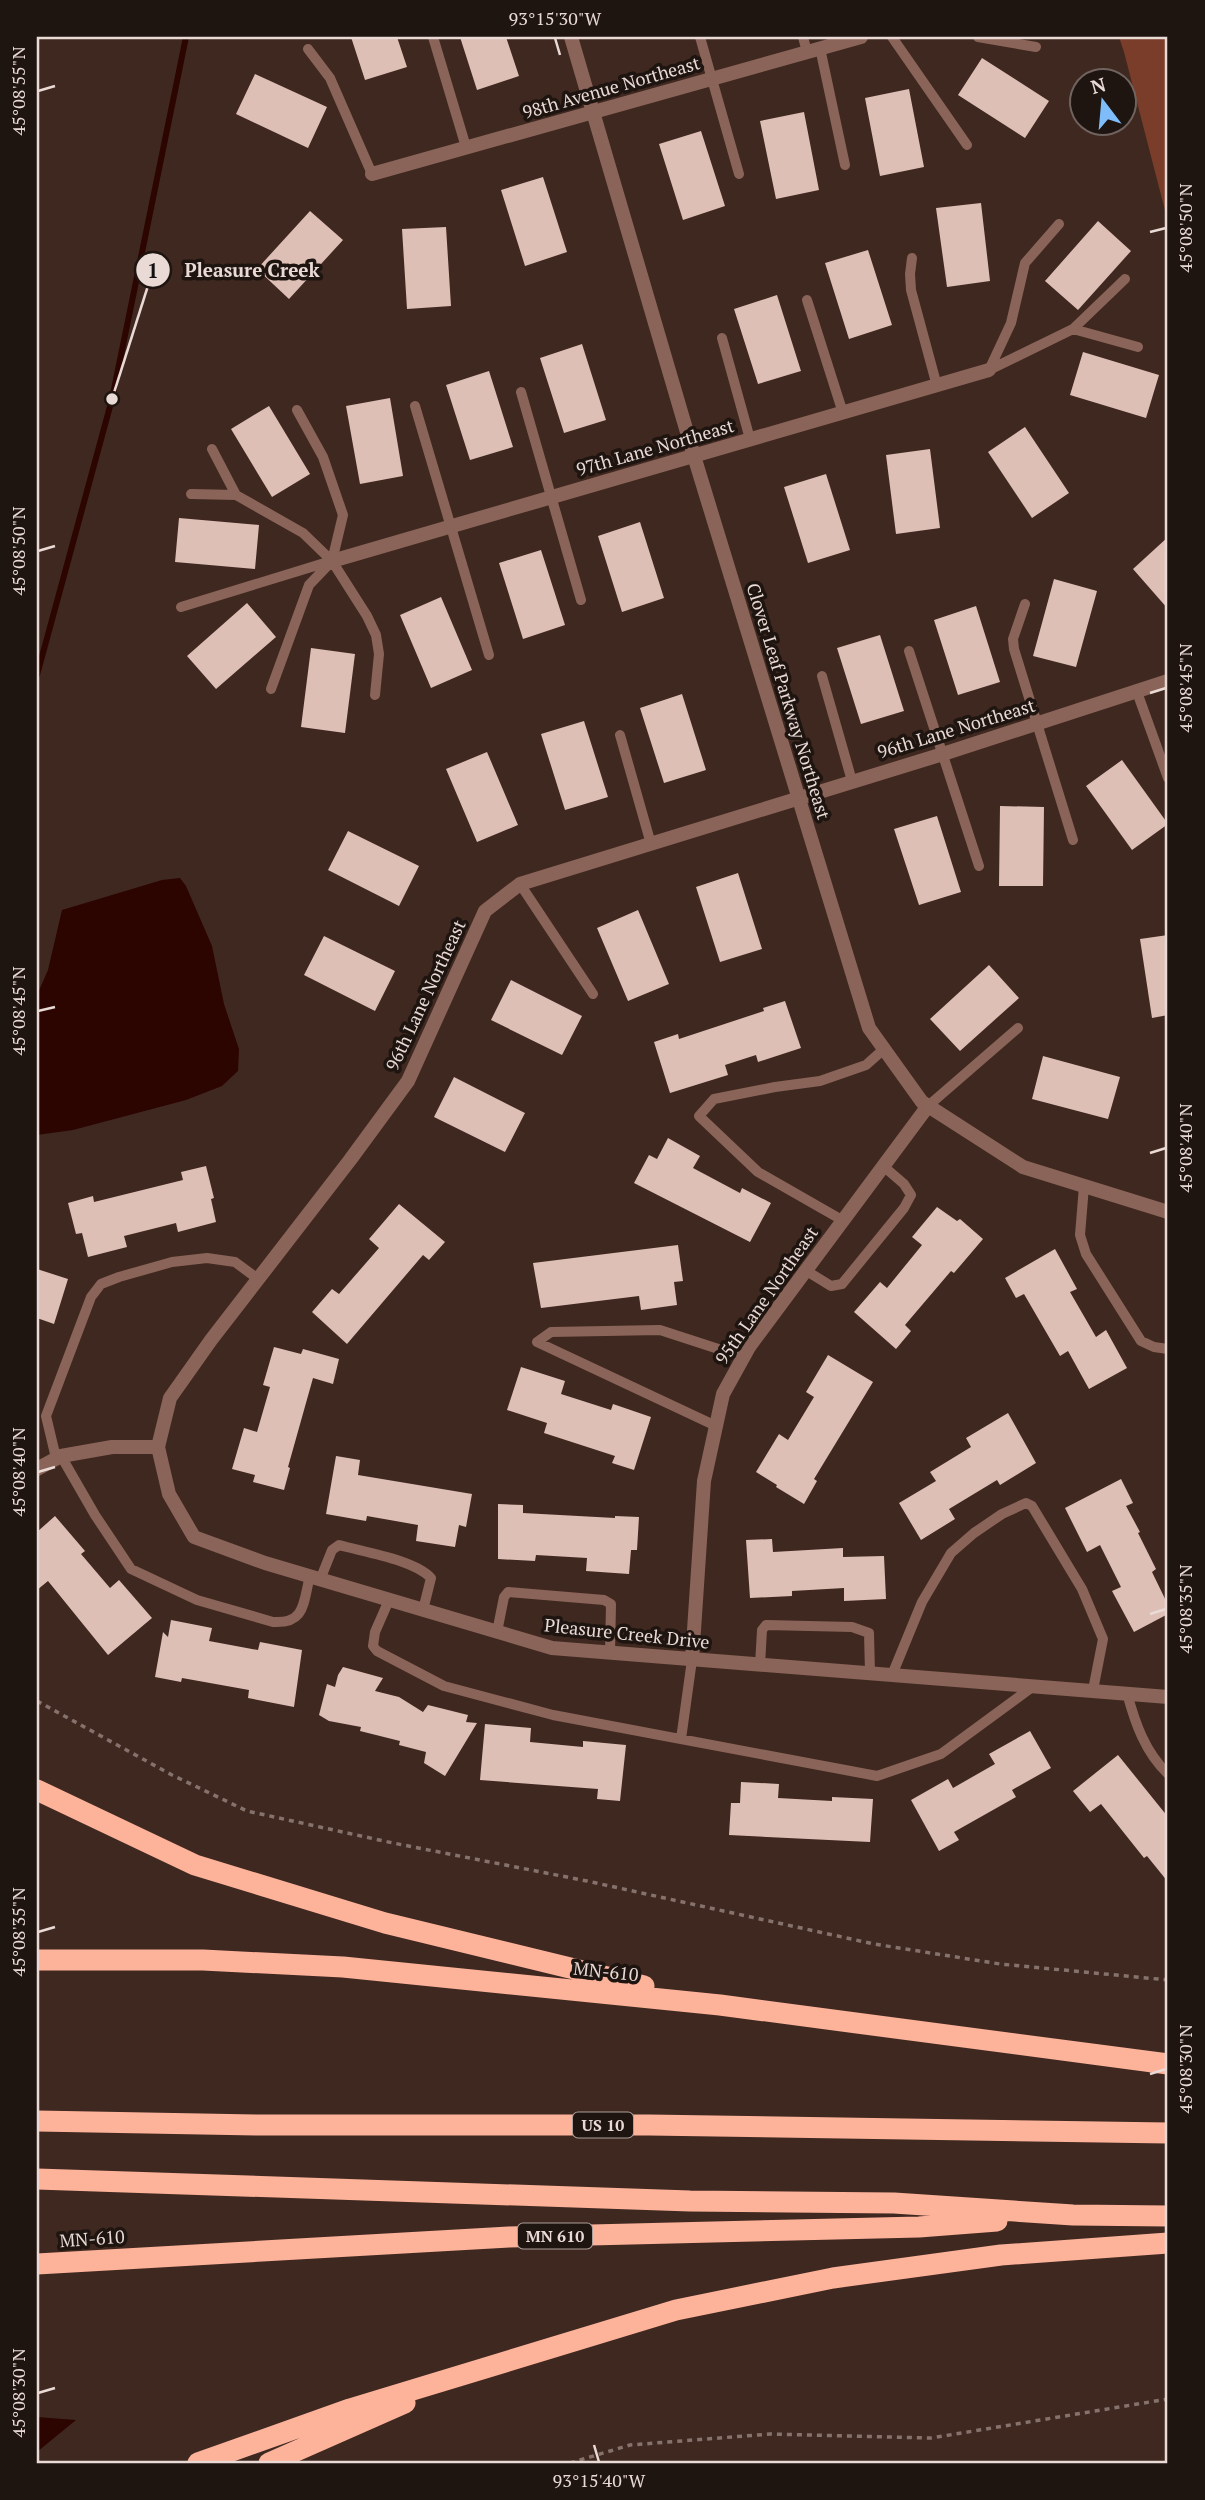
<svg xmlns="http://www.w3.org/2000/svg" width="1205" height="2500" font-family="'PT Serif',serif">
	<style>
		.green { fill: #7a3d29 }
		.water { fill: #2c0400 }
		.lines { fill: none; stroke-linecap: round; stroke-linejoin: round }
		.stream { stroke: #2c0400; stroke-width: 6 }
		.building { fill: #debfb6 }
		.path { stroke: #86726c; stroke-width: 3.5; stroke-dasharray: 5 5; stroke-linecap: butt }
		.service { stroke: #8a6458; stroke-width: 10 }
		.minor { stroke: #8a6458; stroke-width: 14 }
		.tertiary { stroke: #8a6458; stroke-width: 14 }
		.motorway { stroke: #fdb29a; stroke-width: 21 }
		.ticks { fill: none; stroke: #eadad5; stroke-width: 2.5 }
		.labels { text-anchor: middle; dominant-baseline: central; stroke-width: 7; stroke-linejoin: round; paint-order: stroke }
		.shield { fill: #1e1410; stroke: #ad9f9a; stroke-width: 2 }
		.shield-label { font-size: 16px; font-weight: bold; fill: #eadad5 }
		.street-label { font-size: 18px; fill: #eadad5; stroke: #1e1410 }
		.leader { fill: none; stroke: #eadad5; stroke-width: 2.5 }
		.callout-dot { fill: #eadad5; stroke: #1e1410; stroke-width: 2.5 }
		.mark-label { font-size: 21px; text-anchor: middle; font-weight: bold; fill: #111 }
		.callout-label { font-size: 19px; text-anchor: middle; font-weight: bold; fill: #eadad5; stroke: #1e1410; stroke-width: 7; stroke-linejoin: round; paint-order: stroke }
		.neatline { fill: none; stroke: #eadad5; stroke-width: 2.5 }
		.ticks-label { font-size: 18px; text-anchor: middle; fill: #eadad5 }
	</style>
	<rect width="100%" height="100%" fill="#3f2820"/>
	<path class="green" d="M1119,37H1168V222L1124,52Z"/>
	<path class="water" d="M180,878L186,886L212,946L224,1004L239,1049L238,1071L222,1086L186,1100L73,1130L37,1135V995L48,970L62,910L162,880Z
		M37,2417L76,2420L37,2452Z"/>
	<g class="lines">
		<path class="stream" d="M37,675L112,399L186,37"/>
	</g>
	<path class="building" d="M351,37H397L407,67L365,80Z
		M460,37H506L519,76L477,90Z
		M982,58L1049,101L1025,138L958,95Z
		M255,74L327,107L308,148L236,114Z
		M909,89L924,167L880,176L865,98Z
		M804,112L819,190L776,199L760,121Z
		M701,131L725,206L683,220L659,144Z
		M543,177L567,252L525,266L501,190Z
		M981,203L990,281L947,287L936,208Z
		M310,211L343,240L289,299L257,269Z
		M1098,221L1131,251L1078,310L1045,281Z
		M446,227L451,306L407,309L402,229Z
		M868,250L892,325L849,339L825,263Z
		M777,295L801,371L758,384L734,309Z
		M582,344L606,420L564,433L540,358Z
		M1083,352L1159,375L1146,418L1070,395Z
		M489,371L513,447L470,460L446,385Z
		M390,398L403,476L360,484L346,406Z
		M269,406L310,474L272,497L231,429Z
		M1025,427L1069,493L1032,518L988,452Z
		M930,449L940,528L896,534L886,455Z
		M826,474L850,550L808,563L784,487Z
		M179,518L259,525L255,569L175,562Z
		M640,522L664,598L622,612L598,536Z
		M1168,537V609L1133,569Z
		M541,550L565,625L523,639L499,563Z
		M1054,579L1097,591L1076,667L1033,656Z
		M441,597L472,670L431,688L400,615Z
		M247,603L276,637L216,689L187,656Z
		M976,606L1000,682L958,695L934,620Z
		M880,635L904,711L861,724L837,648Z
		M311,648L355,654L345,733L301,727Z
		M682,694L706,770L664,783L640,708Z
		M584,721L608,797L565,810L541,734Z
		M487,752L518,825L477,842L446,769Z
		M1122,760L1168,824L1132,850L1086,786Z
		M1000,806L1044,807L1043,886H999Z
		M937,816L961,892L919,905L894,829Z
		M348,831L419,866L399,906L328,870Z
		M738,873L762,949L720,962L696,887Z
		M638,910L669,984L628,1001L597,928Z
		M1168,935V1015L1152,1018L1140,939Z
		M324,936L395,971L375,1011L304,975Z
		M989,965L1019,998L960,1051L930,1019Z
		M511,980L582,1016L562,1055L491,1020Z
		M785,1001L801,1048L758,1062L756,1055L725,1065L728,1075L670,1093L654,1042L678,1034L679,1039L764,1011L763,1008Z
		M1043,1056L1120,1077L1108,1119L1032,1099Z
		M454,1077L525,1113L505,1152L434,1117Z
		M668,1138L700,1156L693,1168L740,1193L742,1188L771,1203L750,1242L634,1183L649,1155L657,1159Z
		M206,1166L214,1198L211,1199L216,1222L178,1232L176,1223L124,1236L127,1247L88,1257L82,1233L76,1234L68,1203L93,1196L94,1202L183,1180L181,1172Z
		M399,1204L445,1242L429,1260L423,1255L347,1344L312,1312L332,1289L339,1294L379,1248L369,1239Z
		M937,1207L957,1221L960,1219L983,1239L954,1273L951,1271L905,1325L911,1331L896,1349L854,1312L880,1282L887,1288L922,1245L912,1237Z
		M678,1245L683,1281L674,1282L677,1305L641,1310L639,1296L541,1308L533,1263Z
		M1055,1249L1077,1289L1070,1292L1096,1337L1106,1330L1127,1368L1089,1389L1068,1351L1060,1356L1024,1294L1016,1298L1005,1278Z
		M37,1269L68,1279L54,1324L37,1318Z
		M274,1347L301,1354L303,1349L339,1359L333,1384L313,1378L288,1467L290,1468L284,1490L253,1482L255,1475L232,1469L244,1428L257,1432L270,1387L263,1385Z
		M828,1355L873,1382L814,1479L817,1481L804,1504L776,1487L777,1485L756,1472L779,1434L788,1440L814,1397L806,1392Z
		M521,1367L565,1381L561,1394L611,1410L613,1404L651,1417L634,1470L612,1463L615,1456L544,1433L547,1423L507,1410Z
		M1008,1413L1036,1463L1000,1485L997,1480L949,1509L955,1519L921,1540L899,1503L936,1481L930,1472L971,1447L966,1438Z
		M336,1456L360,1460L358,1475L472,1494L466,1527L459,1525L455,1547L416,1541L418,1525L367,1516L366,1521L326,1514Z
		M1121,1479L1133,1503L1126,1506L1140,1532L1138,1533L1156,1569L1152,1572L1168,1605V1614L1134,1632L1112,1591L1121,1587L1100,1545L1087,1552L1065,1508Z
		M498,1504L523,1505V1513L615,1518V1516L639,1517L637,1550H631L629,1574L586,1571L587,1558L536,1555L535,1561L498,1559Z
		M55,1516L85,1551L81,1554L110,1588L119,1580L152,1618L108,1655L48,1581L37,1590V1532Z
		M772,1539L773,1552L843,1548V1557L884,1556L886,1599L844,1601V1588L792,1591V1596L750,1598L746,1540Z
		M171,1620L212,1628L209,1641L258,1650L260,1642L302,1650L294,1707L248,1698L249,1690L182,1678L181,1682L155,1677L163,1632L168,1637Z
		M343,1667L383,1678L375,1691L399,1697L423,1712L428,1705L468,1715L466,1722L477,1723L445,1776L424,1763L426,1752L399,1745L400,1741L360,1731L361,1727L329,1721L319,1715L327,1684L335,1687L338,1675Z
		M485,1724L531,1728L530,1742L583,1747V1741L626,1745L620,1801L597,1799L598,1789L480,1780Z
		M1030,1731L1051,1768L1012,1790L1016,1797L954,1832L959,1840L939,1851L911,1800L948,1779L953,1788L995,1764L989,1754Z
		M1118,1755L1168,1817V1882L1147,1856L1144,1858L1101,1804L1090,1812L1073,1791Z
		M741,1782L779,1784L778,1798L832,1801V1797L873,1799L870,1842L729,1835L731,1803H740Z"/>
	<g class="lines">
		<path class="path" d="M37,1701L172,1775L247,1811L393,1843L587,1881L874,1944L1000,1964L1168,1980
			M570,2463L630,2445L770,2434L931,2438L1168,2399"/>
		<path class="service" d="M433,37L466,147
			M700,37L739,174
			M803,37L807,52
			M892,37L967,145
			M978,37L1036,47
			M820,48L845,165
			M308,49L330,78L372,174
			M912,258L910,274L911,290L937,386
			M807,300L843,413
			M1073,329L1138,347
			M722,338L750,439
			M989,370L1073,329L1125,279
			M989,370L1011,323L1025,263L1059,224
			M521,392L581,600
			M415,406L489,655
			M212,449L236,495
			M191,494L236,495L303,533L332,561L367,616L376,635L379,654L375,695
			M1025,604L1013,639L1014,649L1073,840
			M181,607L331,561
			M909,651L979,866
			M822,676L852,781
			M271,689L309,585L332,561L343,515L323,457L297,410
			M1137,692L1168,778
			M620,735L651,844
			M520,884L593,994
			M928,1106L1018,1028
			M1084,1186L1080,1235L1086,1254L1141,1341L1154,1347L1168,1349
			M842,1220L758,1172L699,1116L714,1099L775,1087L820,1081L866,1065L884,1049
			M805,1270L831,1286L842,1284L904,1208L911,1195L904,1184L882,1165
			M716,1426L537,1342L551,1332L660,1330L743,1357
			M61,1456L95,1515L131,1569L197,1600L273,1622C306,1624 303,1602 310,1576
			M56,1458L46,1416L91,1297L101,1284L119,1277L172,1262L207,1258L235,1262L258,1279
			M320,1580L332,1550L339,1545C364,1552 415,1560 431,1578L423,1610
			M389,1600L375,1632L373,1646L377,1651L444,1686L553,1715L877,1776L941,1754L1035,1685
			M497,1632L504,1597L508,1592L604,1600L611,1604L610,1653
			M760,1665L762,1630L766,1625L852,1627L869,1633L870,1673
			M892,1675L922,1602L951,1553L974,1533L1002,1514L1026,1503L1032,1506L1082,1589L1103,1639L1093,1690
			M1127,1693C1135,1723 1145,1752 1168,1774
			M681,1739L692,1660"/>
		<path class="minor" d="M372,174L861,37
			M332,561L989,370
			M158,1447L169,1494L194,1537L265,1563L552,1648L1168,1697
			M37,1469L61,1456L112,1447H158L170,1398L211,1340L350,1160L408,1081L485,911L520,884L943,754L1168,681
			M692,1660L704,1481L723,1394L749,1347L928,1106"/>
		<path class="tertiary" d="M571,37L694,456L869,1028L922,1102L1023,1167L1168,1212"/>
		<path class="motorway" d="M37,1790L195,1865L385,1923L644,1986
			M37,1960H203L343,1967L720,2005L1168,2064
			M37,2121L260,2125H649L1168,2133
			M37,2179L690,2201L894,2203L1073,2215L1168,2216
			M37,2264L509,2237L919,2227L997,2221
			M198,2463L350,2409L676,2310L833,2278L1001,2255L1168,2243
			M269,2463L405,2403"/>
	</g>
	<path class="ticks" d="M555,38L560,55M38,91L55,86M1150,232L1166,228M38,551L55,546M1150,693L1166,688M38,1011L55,1007M1150,1153L1166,1148M38,1472L55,1467M1150,1614L1166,1609M38,1932L55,1927M1150,2074L1166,2069M38,2393L55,2388M594,2445L599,2462"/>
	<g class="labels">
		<g class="shield">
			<rect x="573" y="2112.5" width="60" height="25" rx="5"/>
			<rect x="518" y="2223.5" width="74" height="25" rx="5"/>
		</g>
		<g class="shield-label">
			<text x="603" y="2125">US 10</text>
			<text x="555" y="2236">MN 610</text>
		</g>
		<g class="street-label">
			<text transform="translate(611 87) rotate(-16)">98th Avenue Northeast</text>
			<text transform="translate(655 447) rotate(-16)">97th Lane Northeast</text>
			<text transform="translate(789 701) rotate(73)">Clover Leaf Parkway Northeast</text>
			<text transform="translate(956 728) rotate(-17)">96th Lane Northeast</text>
			<text transform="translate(425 995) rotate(-65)">96th Lane Northeast</text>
			<text transform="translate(766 1295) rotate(-55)">95th Lane Northeast</text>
			<text transform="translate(627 1633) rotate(6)">Pleasure Creek Drive</text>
			<text transform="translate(606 1971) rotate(6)">MN-610</text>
			<text transform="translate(92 2238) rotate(-4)">MN-610</text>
		</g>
	</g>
	<path class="leader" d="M112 399L153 270"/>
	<g class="callout-dot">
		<circle cx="112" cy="399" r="7"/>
		<circle cx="153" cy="270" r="18"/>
	</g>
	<g class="mark-label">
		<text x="153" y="278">1</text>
	</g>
	<g class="callout-label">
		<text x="252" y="277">Pleasure Creek</text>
	</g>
	<rect width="1205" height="2500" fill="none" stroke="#1e1410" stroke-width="77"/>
	<g transform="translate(1103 102) rotate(344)"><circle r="33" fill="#1e1410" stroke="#70635f" stroke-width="2"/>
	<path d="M0-5L12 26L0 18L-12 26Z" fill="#7fbdfa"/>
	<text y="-10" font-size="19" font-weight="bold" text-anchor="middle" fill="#eadad5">N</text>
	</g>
	<rect x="38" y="38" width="1128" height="2424" class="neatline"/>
	<g class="ticks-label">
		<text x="555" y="25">93°15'30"W</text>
		<text transform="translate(19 91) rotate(-90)" y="6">45°08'55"N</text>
		<text transform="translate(1186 228) rotate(-90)" y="6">45°08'50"N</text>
		<text transform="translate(19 551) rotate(-90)" y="6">45°08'50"N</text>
		<text transform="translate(1186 688) rotate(-90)" y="6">45°08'45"N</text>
		<text transform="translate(19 1011) rotate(-90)" y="6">45°08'45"N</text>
		<text transform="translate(1186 1148) rotate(-90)" y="6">45°08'40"N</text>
		<text transform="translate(19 1472) rotate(-90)" y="6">45°08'40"N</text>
		<text transform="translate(1186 1609) rotate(-90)" y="6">45°08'35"N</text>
		<text transform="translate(19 1932) rotate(-90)" y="6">45°08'35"N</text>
		<text transform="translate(1186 2069) rotate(-90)" y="6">45°08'30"N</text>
		<text transform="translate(19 2393) rotate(-90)" y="6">45°08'30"N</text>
		<text x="599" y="2487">93°15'40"W</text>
	</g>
</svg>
